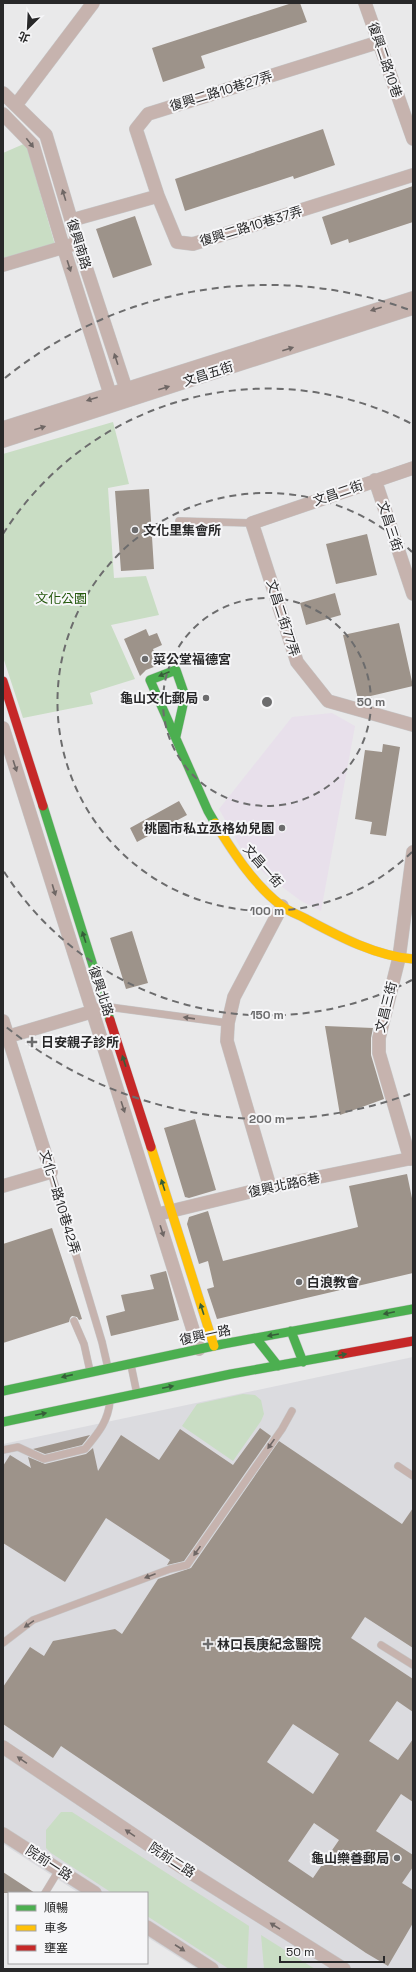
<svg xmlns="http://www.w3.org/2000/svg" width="416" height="1972" font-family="'Space Grotesk','Noto Sans TC',sans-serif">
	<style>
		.built { fill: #dbdbdf }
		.education { fill: #e8e0eb }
		.green { fill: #c9ddc4 }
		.building { fill: #9d938a; fill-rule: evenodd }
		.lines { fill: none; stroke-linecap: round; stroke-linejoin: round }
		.lane-casing { stroke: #c6c6c7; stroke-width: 8 }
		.street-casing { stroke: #c6c6c7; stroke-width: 14 }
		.fast-casing { stroke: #c6c6c7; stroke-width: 10 }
		.slow-casing { stroke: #c6c6c7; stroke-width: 10 }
		.jam-casing { stroke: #c6c6c7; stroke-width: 10 }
		.lane { stroke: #c6b3ae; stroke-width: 7 }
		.street { stroke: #c6b3ae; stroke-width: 13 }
		.fast { stroke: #4caf50; stroke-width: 9 }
		.slow { stroke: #ffc107; stroke-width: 9 }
		.jam { stroke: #c62828; stroke-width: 9 }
		.oneway { fill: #6f6765 }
		.oneway2 { fill: #365e39 }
		.ring { fill: none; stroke: #6c6c6d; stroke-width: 2; stroke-dasharray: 7 5 }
		.poi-dot { fill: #6c6c6d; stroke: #f6f6f8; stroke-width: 1.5 }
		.labels { text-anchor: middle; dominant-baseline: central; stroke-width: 4; stroke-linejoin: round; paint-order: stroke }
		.street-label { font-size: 13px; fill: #282829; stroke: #f6f6f8 }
		.poi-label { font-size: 13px; font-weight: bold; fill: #282829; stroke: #f6f6f8; text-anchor: start }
		.park-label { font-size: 13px; fill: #24580d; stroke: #f6f6f8 }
		.centre { fill: #6c6c6d; stroke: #f6f6f8; stroke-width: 2 }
		.ring-label { font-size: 12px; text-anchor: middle; font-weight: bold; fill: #6c6c6d; stroke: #f6f6f8; stroke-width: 4; stroke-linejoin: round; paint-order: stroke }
	</style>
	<rect width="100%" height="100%" fill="#e9e9ea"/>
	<path class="built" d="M413,1357V1969H197L147,1937V1893H79L3,1844V1444Z"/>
	<path class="education" d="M332,713L355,726L321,911L301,901L265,874L240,847L219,809L292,717Z"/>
	<path class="green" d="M26,143L55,245L3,260V153Z
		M113,422L129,484L108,488L114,578L146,576L159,615L111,625L135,679L90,693L93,704L23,718L3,657V454Z
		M243,1394L255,1395L261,1400L264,1414L261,1421L233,1461L182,1426L197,1404Z
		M61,1812H72L249,1926L247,1969H229L147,1916V1893H112L51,1853L46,1848V1830Z
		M261,1935L315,1969H264Z"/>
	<path class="building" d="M292,3H300L307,22L201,56L205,68L163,82L152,48Z
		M323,129L335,165L294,179L293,176L185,211L175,179Z
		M413,186V222L349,243L348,239L331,245L322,217Z
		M135,216L152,265L113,278L96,229Z
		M149,489L154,569L121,571L115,491Z
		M367,534L377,575L336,584L326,544Z
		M335,593L341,615L306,625L300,603Z
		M399,623L413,686L358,699L343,635Z
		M146,629L149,636L157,633L162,645L153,649L159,665L146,670L140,676L124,639Z
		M383,744L400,747L386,836L370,834L372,822L355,819L365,750L382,752Z
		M179,801L187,815L137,842L130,828Z
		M132,931L148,983L126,989L110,938Z
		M325,1026L373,1028L371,1038V1055L384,1099L340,1115Z
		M195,1119L216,1190L189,1198L185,1197L164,1128Z
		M407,1174L413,1203V1273L217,1319L207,1289L214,1287L208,1261L199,1264L187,1224L189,1217L208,1211L223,1261L358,1227L349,1186Z
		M52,1228L82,1319L79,1320L77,1317L72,1316L70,1318L69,1322L3,1343V1244Z
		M166,1271L179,1320L111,1336L106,1316L125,1311L121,1295L154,1289L150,1275Z
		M260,1428L271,1436L184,1561L167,1565L170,1560L106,1518L65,1582L3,1543V1466L10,1455L31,1468L28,1457L45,1464L86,1454L93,1448L98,1471L121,1435L159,1460L180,1429L233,1465Z
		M90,1435L82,1445L45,1454L33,1449Z
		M279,1441L402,1524L413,1508V1648L365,1617L351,1638L413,1679V1712L397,1701L369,1741L398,1760L413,1739V1802L401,1794L376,1831L413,1855V1867L402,1883L413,1890V1923L388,1966L366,1953L61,1746L53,1758L3,1724V1687L30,1647L44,1656L53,1641L115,1629L122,1634L158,1579L191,1568ZM293,1724L339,1754L313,1794L267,1762ZM314,1823L339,1840L313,1878L288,1861Z
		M3,1872L35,1893H3Z"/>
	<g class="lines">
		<g class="lane-casing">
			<path id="lane" d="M179,521L252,523
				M109,1007L228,1023
				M51,1172L102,1342L108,1368
				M74,1321L84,1344L90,1371
				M131,1365L137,1394
				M3,1450L18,1447L44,1459L85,1449C98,1433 108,1422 110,1401
				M398,1466L413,1476
				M3,1643L33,1620L170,1569L187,1565L282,1429L292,1411
				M381,1645L413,1665
				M45,1893L59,1870"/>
		</g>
		<g class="street-casing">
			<path id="street" d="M365,3L413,139
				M3,93L46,135L78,243L126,389V396
				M16,105L93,3
				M3,114L33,145L63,246L112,400
				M158,196L136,129L148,114L379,42
				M72,220L158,196L177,242L193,244L413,175
				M3,265L71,245
				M3,428L413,298
				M3,441L413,308
				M413,468L252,523L297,662L328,701L413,725
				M375,480L413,594
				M3,728L199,1349
				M3,1021L51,1172L3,1186
				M3,1038L101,1009
				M410,1159L379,1053V1038L399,958L413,852
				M270,1187L227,1041L228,1023L234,997L282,906
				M163,1213L270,1187L413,1158
				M3,1747L180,1866L344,1969
				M3,1834L95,1893
				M147,1927L212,1969"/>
		</g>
		<g class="fast-casing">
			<path id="fast" d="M176,736L185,696L176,670L150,680L208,811L215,823
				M43,806L110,1020
				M291,1331L303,1362
				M256,1338L278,1366
				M3,1391L223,1344L413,1309
				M3,1422L231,1374L342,1354"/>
		</g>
		<g class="slow-casing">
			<path id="slow" d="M215,823C233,852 254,885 282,906C289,912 300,915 308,920C340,937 376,956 413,959
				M151,1147L214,1346"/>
		</g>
		<g class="jam-casing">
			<path id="jam" d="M3,681L43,806
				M110,1020L151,1147
				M342,1354L413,1341"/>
		</g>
		<use href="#lane" class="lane"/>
		<use href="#street" class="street"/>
		<use href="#fast" class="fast"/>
		<use href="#slow" class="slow"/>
		<use href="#jam" class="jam"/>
	</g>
	<defs><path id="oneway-solid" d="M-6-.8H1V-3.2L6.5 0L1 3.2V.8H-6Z"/></defs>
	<g class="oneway">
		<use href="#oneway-solid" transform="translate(30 143) rotate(52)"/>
		<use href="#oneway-solid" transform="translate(64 195) rotate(-107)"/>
		<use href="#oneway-solid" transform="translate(69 266) rotate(72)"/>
		<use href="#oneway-solid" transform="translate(376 309) rotate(162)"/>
		<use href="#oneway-solid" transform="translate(288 349) rotate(-18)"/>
		<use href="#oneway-solid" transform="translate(116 359) rotate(-108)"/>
		<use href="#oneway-solid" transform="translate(164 388) rotate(-18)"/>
		<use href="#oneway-solid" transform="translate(92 399) rotate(162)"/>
		<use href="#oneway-solid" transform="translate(40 428) rotate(-18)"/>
		<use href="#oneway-solid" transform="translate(15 766) rotate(72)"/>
		<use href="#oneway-solid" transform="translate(54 890) rotate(73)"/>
		<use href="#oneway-solid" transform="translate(189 1018) rotate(-172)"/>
		<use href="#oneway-solid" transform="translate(123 1107) rotate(72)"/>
		<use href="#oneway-solid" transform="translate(162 1231) rotate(72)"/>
		<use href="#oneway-solid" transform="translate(271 1444) rotate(125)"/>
		<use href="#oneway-solid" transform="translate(197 1551) rotate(125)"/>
		<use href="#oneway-solid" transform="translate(150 1576) rotate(159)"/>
		<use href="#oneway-solid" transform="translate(29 1624) rotate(146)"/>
		<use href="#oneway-solid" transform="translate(22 1760) rotate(-146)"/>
		<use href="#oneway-solid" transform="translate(130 1833) rotate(-146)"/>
		<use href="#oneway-solid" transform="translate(275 1926) rotate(-148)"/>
		<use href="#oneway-solid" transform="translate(180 1948) rotate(33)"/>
	</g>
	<g class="oneway2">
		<use href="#oneway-solid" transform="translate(164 674) rotate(158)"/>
		<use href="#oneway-solid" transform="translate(84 937) rotate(-108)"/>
		<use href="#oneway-solid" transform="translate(124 1061) rotate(-108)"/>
		<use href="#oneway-solid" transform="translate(163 1185) rotate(-108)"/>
		<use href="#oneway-solid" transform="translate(202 1309) rotate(-108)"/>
		<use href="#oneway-solid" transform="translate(389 1313) rotate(168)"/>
		<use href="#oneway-solid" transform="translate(273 1335) rotate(170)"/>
		<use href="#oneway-solid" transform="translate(341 1355) rotate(-11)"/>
		<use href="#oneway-solid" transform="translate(67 1376) rotate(167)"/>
		<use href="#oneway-solid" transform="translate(168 1387) rotate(-12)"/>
		<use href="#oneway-solid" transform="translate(41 1414) rotate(-12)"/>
	</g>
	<g class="ring">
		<circle cx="267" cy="702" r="104"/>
		<path d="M412 852A209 209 0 1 1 412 552"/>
		<path d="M412 980A313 313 0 0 1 3 870M3 534A313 313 0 0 1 412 424"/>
		<path d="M410 1094A417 417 0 0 1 5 1026M5 378A417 417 0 0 1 410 310"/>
	</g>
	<g class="poi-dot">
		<circle cx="135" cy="530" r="4"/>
		<circle cx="145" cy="659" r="4"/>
		<circle cx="206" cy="698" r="4"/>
		<circle cx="282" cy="828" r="4"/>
		<path d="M30 1036h4v4h4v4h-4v4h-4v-4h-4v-4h4z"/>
		<circle cx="299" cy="1282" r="4"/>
		<path d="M206 1638h4v4h4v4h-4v4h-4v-4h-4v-4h4z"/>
		<circle cx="397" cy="1858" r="4"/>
	</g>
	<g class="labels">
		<g class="street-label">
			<text transform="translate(385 60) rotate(71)">復興二路10巷</text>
			<text transform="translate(221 91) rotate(-17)">復興二路10巷27弄</text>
			<text transform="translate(251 226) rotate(-17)">復興二路10巷37弄</text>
			<text transform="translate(79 244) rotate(73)">復興南路</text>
			<text transform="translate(208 374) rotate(-18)">文昌五街</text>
			<text transform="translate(338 493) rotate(-19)">文昌二街</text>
			<text transform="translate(390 526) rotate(72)">文昌三街</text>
			<text transform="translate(283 618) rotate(72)">文昌二街77弄</text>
			<text transform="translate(263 866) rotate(49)">文昌一街</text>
			<text transform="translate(101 991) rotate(72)">復興北路</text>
			<text transform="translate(386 1007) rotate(-76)">文昌三街</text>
			<text transform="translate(284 1185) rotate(-12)">復興北路6巷</text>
			<text transform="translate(60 1202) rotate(73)">文化一路10巷42弄</text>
			<text transform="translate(205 1335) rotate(-12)">復興一路</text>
			<text transform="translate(172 1860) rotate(33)">院前二路</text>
			<text transform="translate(49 1863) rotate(33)">院前一路</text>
		</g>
		<g class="poi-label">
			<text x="143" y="530">文化里集會所</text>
			<text x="153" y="659">菜公堂福德宮</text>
			<text x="198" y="698" text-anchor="end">龜山文化郵局</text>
			<text x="274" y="828" text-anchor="end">桃園市私立丞格幼兒園</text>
			<text x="41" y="1042">日安親子診所</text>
			<text x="307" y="1282">白浪教會</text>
			<text x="217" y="1644">林口長庚紀念醫院</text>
			<text x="389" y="1858" text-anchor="end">龜山樂善郵局</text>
		</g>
		<g class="park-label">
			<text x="61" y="598">文化公園</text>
		</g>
	</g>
	<circle cx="267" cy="702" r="6" class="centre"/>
	<g class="ring-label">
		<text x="371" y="706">50 m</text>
		<text x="267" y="915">100 m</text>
		<text x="267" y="1019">150 m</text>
		<text x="267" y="1123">200 m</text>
	</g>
	<rect width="416" height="1972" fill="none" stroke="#282829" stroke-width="8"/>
	<rect x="8" y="1892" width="140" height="72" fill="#f6f6f8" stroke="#a4a4a5"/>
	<rect x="16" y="1905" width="20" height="6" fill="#4caf50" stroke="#a4a4a5"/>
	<text x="44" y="1912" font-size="12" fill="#282829">順暢</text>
	<rect x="16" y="1925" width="20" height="6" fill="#ffc107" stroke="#a4a4a5"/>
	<text x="44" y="1932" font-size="12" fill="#282829">車多</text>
	<rect x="16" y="1945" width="20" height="6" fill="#c62828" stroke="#a4a4a5"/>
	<text x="44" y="1952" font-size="12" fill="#282829">壅塞</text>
	<g transform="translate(28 28) rotate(204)" stroke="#f6f6f8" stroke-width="3" paint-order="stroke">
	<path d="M0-3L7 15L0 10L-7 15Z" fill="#282829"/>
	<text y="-6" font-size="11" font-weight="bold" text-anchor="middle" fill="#282829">北</text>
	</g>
	<path d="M280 1956v6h104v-6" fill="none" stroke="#282829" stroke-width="2"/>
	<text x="286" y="1956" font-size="12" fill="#282829" stroke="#f6f6f8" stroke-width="3" paint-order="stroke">50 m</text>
</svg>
